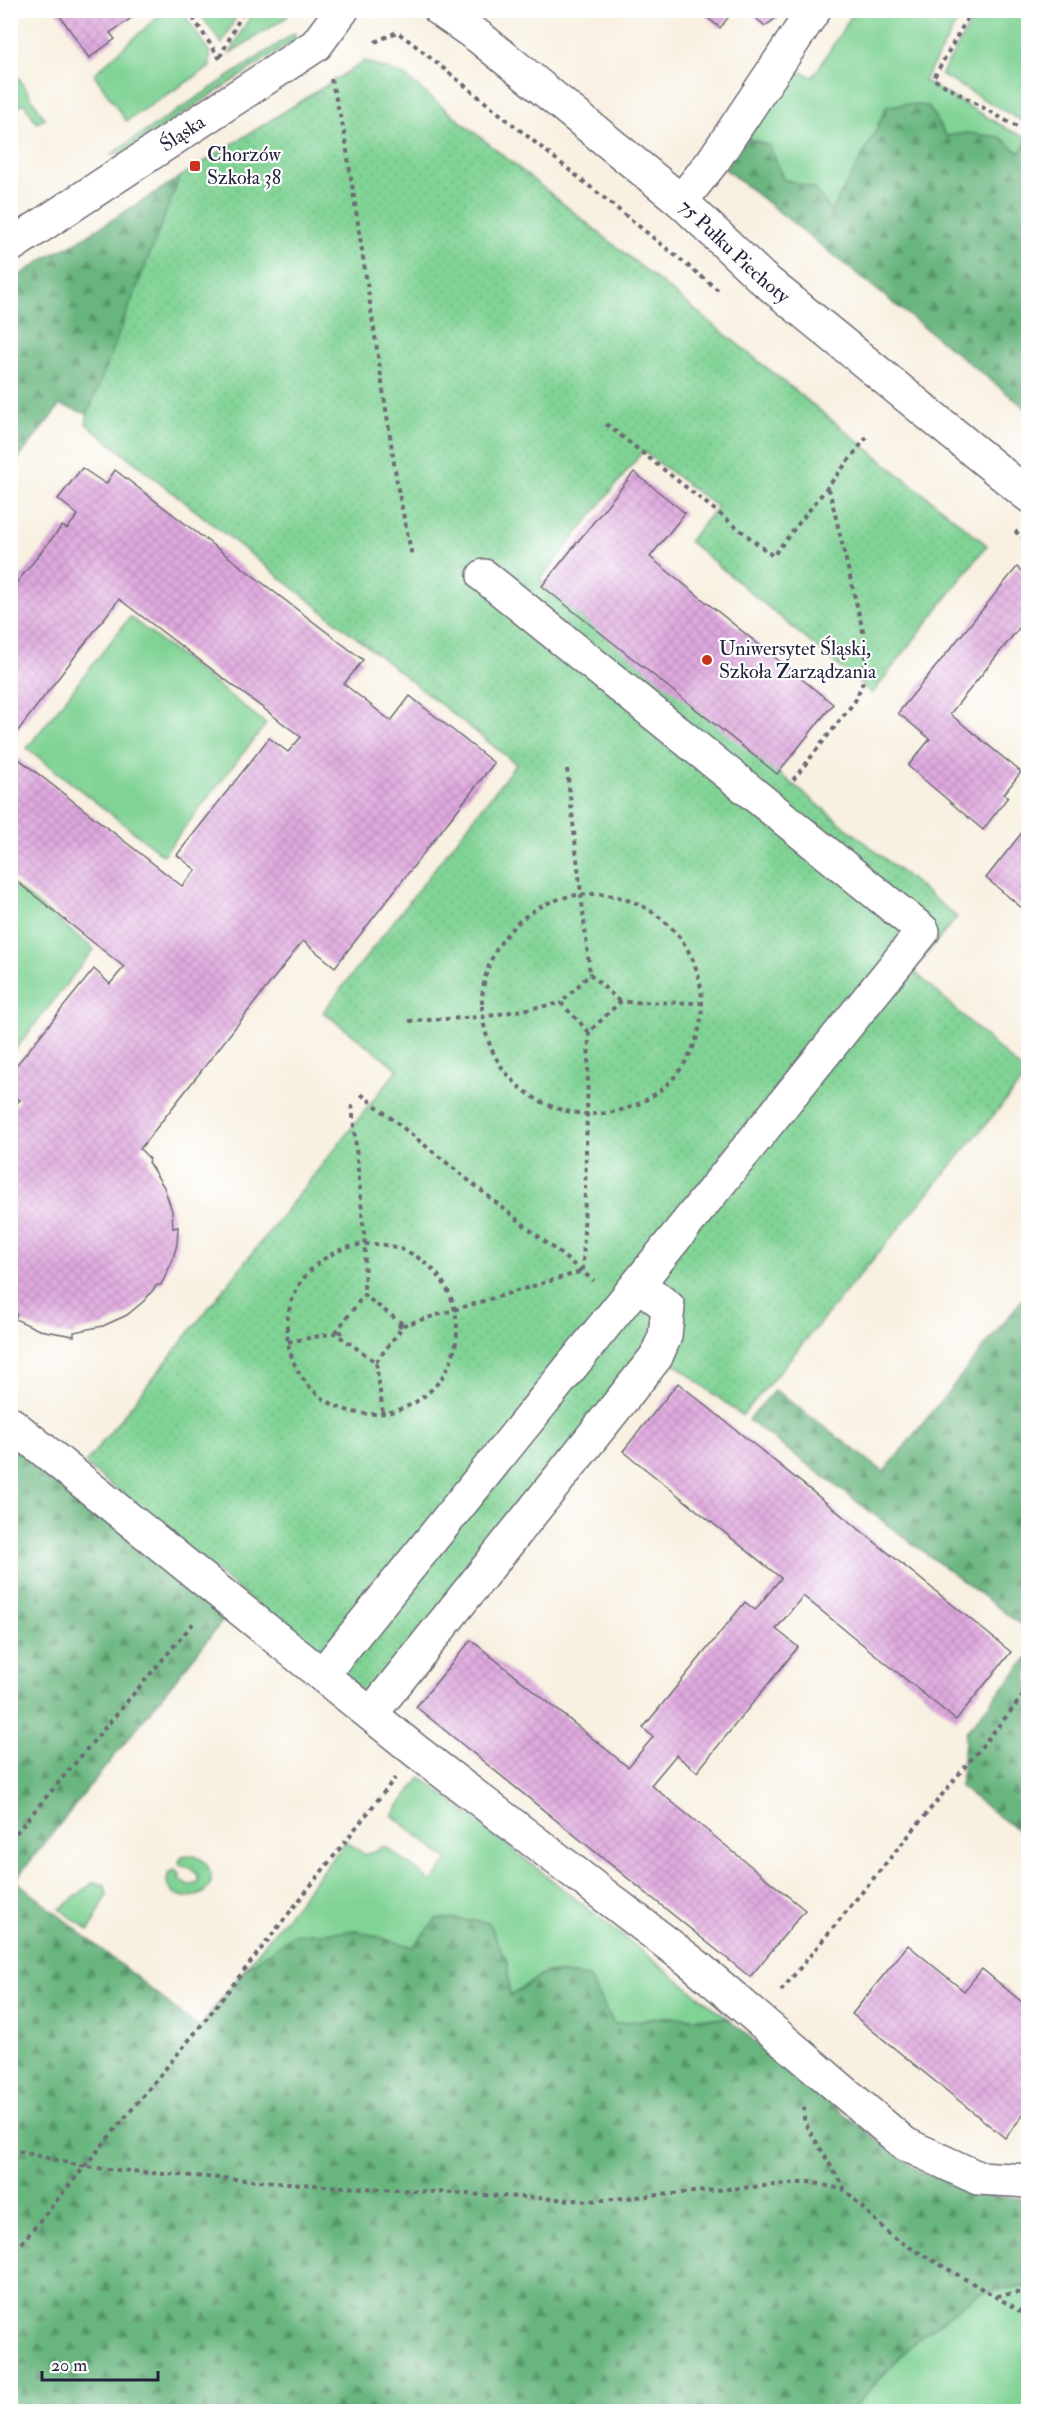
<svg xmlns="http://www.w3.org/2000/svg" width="1039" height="2422" font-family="'IM FELL Double Pica',serif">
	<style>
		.green { fill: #80d395; stroke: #517a68; stroke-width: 1.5 }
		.forest { fill: url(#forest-firs); stroke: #456c5c; stroke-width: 1.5 }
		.park { fill: url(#park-dots); stroke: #517a68; stroke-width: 1.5 }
		.building { fill: url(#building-cross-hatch) }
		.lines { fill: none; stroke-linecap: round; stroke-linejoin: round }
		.minor-casing { stroke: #6d6a75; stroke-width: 36 }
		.major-casing { stroke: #6d6a75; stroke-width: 36 }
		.path { stroke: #6d6a75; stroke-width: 4; stroke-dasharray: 4.5 4.5; stroke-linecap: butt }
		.minor { stroke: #fff; stroke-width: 33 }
		.major { stroke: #fff; stroke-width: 33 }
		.poi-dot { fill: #c8321e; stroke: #fff; stroke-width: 2 }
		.labels { text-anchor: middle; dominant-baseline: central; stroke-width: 4.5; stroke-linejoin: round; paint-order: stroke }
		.street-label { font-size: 20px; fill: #22223b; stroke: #fff }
		.poi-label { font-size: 20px; fill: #22223b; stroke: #fff; text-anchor: start }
	</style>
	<defs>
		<pattern id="forest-firs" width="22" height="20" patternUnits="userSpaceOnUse" patternTransform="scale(1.5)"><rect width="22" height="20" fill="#68b57e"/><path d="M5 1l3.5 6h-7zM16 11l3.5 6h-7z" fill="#559368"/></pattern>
		<pattern id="park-dots" width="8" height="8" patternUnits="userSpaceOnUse" patternTransform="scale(1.5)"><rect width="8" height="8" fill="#80d395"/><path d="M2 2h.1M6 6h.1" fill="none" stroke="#6eb581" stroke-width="1.8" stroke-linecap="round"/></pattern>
		<pattern id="building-cross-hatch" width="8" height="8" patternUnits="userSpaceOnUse" patternTransform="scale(1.5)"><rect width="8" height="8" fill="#dfa9de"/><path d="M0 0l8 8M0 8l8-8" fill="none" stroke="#bf91bf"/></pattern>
	</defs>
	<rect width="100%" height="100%" fill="#fff"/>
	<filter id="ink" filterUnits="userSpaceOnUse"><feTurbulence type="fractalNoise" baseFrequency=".0167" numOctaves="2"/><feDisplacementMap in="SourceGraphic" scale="12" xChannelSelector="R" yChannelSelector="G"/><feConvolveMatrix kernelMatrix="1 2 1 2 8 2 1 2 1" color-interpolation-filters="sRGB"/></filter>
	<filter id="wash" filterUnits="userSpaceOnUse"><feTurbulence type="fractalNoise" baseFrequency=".008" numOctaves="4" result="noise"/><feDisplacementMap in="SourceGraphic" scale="24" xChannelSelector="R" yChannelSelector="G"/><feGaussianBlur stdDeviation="1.35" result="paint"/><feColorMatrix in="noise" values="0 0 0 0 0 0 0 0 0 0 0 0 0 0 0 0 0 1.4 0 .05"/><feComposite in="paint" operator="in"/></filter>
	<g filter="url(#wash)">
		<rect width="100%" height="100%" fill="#f8f0e0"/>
		<path class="green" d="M165,10L182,11L210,53V67L126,121L94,74Z
			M855,10L963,11L924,81L1013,132L1028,138L1020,153L967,133L946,136L928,106H887L874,135L831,212L815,189L783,179L770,146L747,138L795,69L813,77Z
			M978,10L1028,11V109L1022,121L941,75Z
			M198,11H239L222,44Z
			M253,11H289L287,17L230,53Z
			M295,33V40L120,155H110Z
			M18,77L45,119L37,123L24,103L11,112V79Z
			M130,617L266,724L163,855L27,748Z
			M11,883L94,949L11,1055Z
			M421,1777L728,2019L663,2017L614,2024L588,1977L547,1972L509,1996L507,1961L413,1947L357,1931L244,1970L346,1841L365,1855L385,1846L432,1882L448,1860L392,1815Z
			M189,1855C197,1856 204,1859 208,1867C226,1905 155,1907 169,1872L175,1870L180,1874L179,1878L188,1886L198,1883V1875L189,1867L181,1866L179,1862L182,1856Z
			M94,1882L105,1885L107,1895L89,1931L60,1909Z
			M1028,2285V2411L849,2412L916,2340L978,2294Z"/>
		<path class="forest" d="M906,104L928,106L946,136L967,133L1000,137L1020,153L1028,137V410L725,169L747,138L770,146L783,179L815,189L831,212L874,135L887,106Z
			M180,177L88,414L60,405L11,468V281L49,256L72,245Z
			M1028,1292V1630L748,1420L775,1390L884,1472Z
			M10,1433L228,1614L15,1880L199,2028L244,1970L294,1934L358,1931L413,1947L437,1918L488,1922L507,1961L510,1996L547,1972L588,1977L614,2024L663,2017L728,2019L813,2090L920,2172L982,2195L1028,2199V2285L978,2294L916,2340L849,2411H11Z
			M1028,1657V1838L960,1787L966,1732Z"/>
		<path class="park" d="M365,61L403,75L987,545L872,694L689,541L717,507L643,451L540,580L957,917L913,970L1027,1075L742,1416L671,1361L388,1712L85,1464L398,1069L323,1012L516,764L86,424L88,413L180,177Z"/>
		<g id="blocks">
			<path class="building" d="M56,10H143L110,33L115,39L89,58Z
				M698,10H734L720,28Z
				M747,10H794L788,17L783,13L765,26Z
				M82,468L106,484L115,470L363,660L344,684L391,721L410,696L494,763L335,967L303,941L140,1149L150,1159L148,1162L164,1187L172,1211L173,1228L178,1227L177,1244L172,1262L161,1285H157L144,1301L127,1315L103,1326L74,1332V1336L39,1330L15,1319L17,1315L10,1309V1110L20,1100L10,1093V1073L94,969L110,984L124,967L10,876V752L182,886L196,870L177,855L269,738L288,752L301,737L119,599L10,741V591L62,526L67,529L78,515L58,499Z
				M634,472L685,513L650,557L833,704L777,774L542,586Z
				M1017,567L1028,577V617L950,714L1021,772L1004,794L1008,797L983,830L908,766L930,739L898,713Z
				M1028,825V913L986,878Z
				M678,1383L1011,1652L956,1720L803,1596L776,1629L798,1647L697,1772L676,1755L651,1785L805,1910L750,1977L416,1707L471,1640L628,1767L653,1737L643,1728L745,1602L755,1610L781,1578L623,1451Z
				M908,1945L964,1991L982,1969L1028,2007V2109L1005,2138L852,2014Z"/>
		</g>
	</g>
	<g filter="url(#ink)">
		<use href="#blocks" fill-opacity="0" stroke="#6d6a75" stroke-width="1.5"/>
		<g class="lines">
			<g class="minor-casing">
				<g id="minor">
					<path d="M681,201L713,161L814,10"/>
					<path id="s1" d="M10,246L316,45L342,10"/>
					<path d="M10,1423L416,1751L694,1964L905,2144L978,2178L1028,2181"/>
					<path d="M322,1675L923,931L484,576"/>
					<path d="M371,1714L656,1357L665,1336L668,1307L638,1284"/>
				</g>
			</g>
			<g class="major-casing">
				<g id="major">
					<path id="s2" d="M440,10L479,37L681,201L761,277L1028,495"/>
				</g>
			</g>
			<path class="path" d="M188,10L222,62
				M972,10L933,79L1024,131L1028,122
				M375,42L397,32L412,43L718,290
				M220,57L244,10
				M331,79L344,131L398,489L412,556
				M606,424L773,556L867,437
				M1015,531L1028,542
				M567,769L590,974
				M793,780L855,701L863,682L867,648L829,489
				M482 1004a110 110 0 1 1 220 0a110 110 0 1 1-220 0Z
				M409,1021L483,1017L561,1003
				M589,1032L561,1003L590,974L620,1002
				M361,1094L594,1281
				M352,1105L365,1244L364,1295
				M287 1329a85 85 0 1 1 170 0a85 85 0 1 1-170 0Z
				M343,1332L335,1333L364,1295L404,1325L397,1326
				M288,1342L335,1333L376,1362L383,1414
				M376,1362L404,1325L583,1271L589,1032L620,1002L703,1003
				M10,1840L196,1620
				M781,1991L1028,1690
				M804,2107V2121L845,2190L892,2237L1017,2309L1028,2319
				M10,2149L85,2167L152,2173L328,2186L590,2201L810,2182L845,2190
				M10,2257L199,2028L395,1778
				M997,2296L1028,2291"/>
			<use href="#minor" class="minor"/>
			<use href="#major" class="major"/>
		</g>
	</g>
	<g class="poi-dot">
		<rect x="189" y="160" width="12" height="12" rx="3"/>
		<circle cx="707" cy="660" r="6"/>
	</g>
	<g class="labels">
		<g class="street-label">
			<text stroke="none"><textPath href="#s1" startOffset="206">Śląska</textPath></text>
			<text stroke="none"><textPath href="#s2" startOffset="381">75 Pułku Piechoty</textPath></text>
		</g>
		<g class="poi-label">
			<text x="207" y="154">Chorzów<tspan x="207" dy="23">Szkoła 38</tspan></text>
			<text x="719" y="648">Uniwersytet Śląski,<tspan x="719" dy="23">Szkoła Zarządzania</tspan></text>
		</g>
	</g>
	<rect width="1039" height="2422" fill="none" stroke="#fff" stroke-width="36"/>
	<path d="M42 2371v9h116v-9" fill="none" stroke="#22223b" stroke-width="3"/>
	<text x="51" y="2371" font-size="18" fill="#22223b" stroke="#ffffff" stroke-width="4.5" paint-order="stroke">20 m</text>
</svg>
